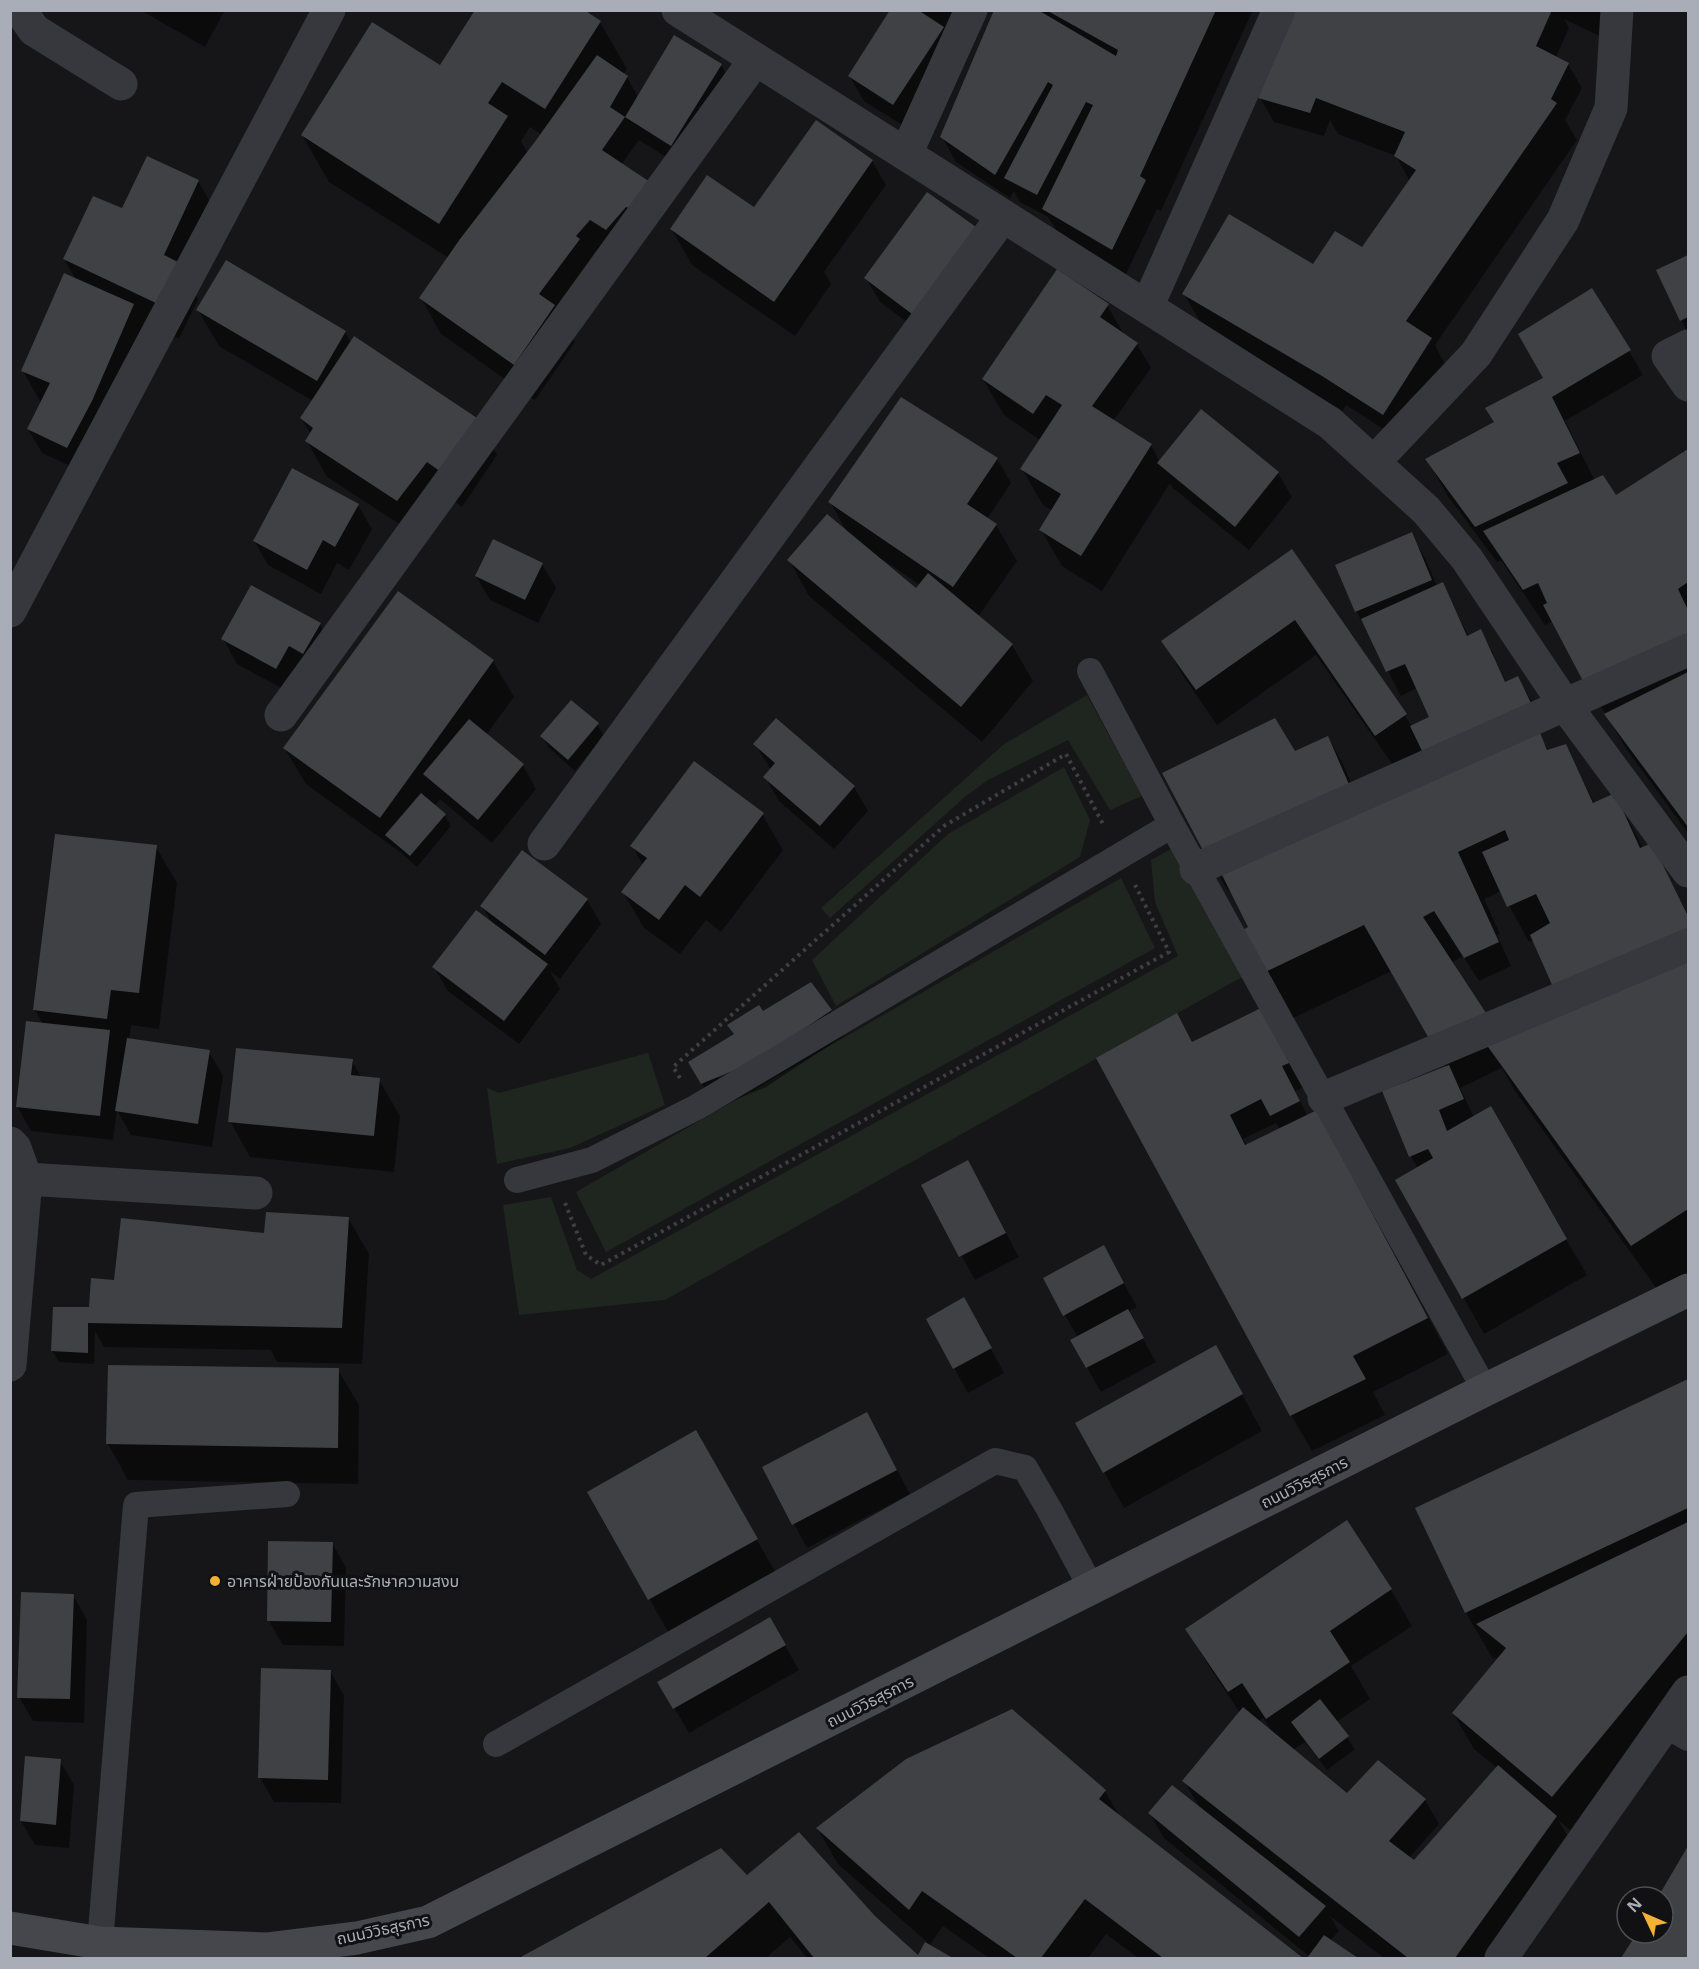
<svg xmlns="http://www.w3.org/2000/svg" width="1699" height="1969" font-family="'Noto Sans','Noto Sans Thai',sans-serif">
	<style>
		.green { fill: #1e261f }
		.shadow { fill: #0007; fill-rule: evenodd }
		.building { fill: #404145 }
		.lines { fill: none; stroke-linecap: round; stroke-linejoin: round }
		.path { stroke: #3d3f44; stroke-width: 4; stroke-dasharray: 3 4.5; stroke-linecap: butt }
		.lane { stroke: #37383d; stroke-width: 26 }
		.street { stroke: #37383d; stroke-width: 33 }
		.secondary { stroke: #45474d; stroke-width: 33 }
		.poi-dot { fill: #f2b134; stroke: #111113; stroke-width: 2 }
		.labels { text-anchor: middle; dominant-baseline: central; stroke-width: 6; stroke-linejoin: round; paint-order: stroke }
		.street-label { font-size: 16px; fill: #a8adb8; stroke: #111113 }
		.poi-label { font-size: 16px; fill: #a8adb8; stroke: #111113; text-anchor: start }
	</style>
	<rect width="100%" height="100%" fill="#161618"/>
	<path class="green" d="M1087,695L1142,796L1110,810L1068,740L988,780L966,796L830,918L821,908L1003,745Z
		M1064,767L1090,820L1080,857L836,1006L812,960L948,834Z
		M1171,849L1242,977L665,1300L519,1315L503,1205L551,1197L577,1270L591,1279L1178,956L1155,902L1151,860Z
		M1121,878L1155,948L606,1252L576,1192Z
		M648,1053L665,1105L570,1148L497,1164L487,1088L499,1093Z"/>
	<path class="shadow" d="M140,10H225L205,47Z
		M892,10H972L907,128L864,101L850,77Z
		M996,10H1253L1161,211L1157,209L1126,274L1058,233L1048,217L1020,202L1014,191L1010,198L956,162L942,137Z
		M1297,10H1612L1599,36L1564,19L1569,28L1556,57L1568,64L1582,88L1565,120L1577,140L1435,345L1445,364L1397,438L1346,405L1343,411L1205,330L1184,294L1314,266L1362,250L1409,180L1396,156L1338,134L1330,120L1324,136L1274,122L1260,98Z
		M600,22L627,69L623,75L627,77L638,97L721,65L735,89L685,169L639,140L621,165L656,195L604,243L590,259L593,265L557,311L575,342L535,400L441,334L421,298L449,258L329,182L302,135L441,67ZM530,127L542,135L528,154L521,141Z
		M872,161L886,185L824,272L831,284L795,336L692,265L672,230L758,213Z
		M198,181L219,217L188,282L198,299L179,339L143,322L154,341L81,471L42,453L28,429L41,403L23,371L76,280L64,259L122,211Z
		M928,194L927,337L880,302L866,278Z
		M1688,256V334L1658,271Z
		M1107,305L1125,336L1137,344L1151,368L1113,421L1151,445L1160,462L1278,473L1292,497L1249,550L1173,488L1170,483L1102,591L1062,566L1041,530L1053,511L1043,505L1022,469L1040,440L1004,415L983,379Z
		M198,310L345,332L351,343L476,419L497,455L462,507L448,497L418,536L327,477L307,441L311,434L301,418L313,401L219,346Z
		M1629,351L1643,375L1565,421L1595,481L1616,497L1688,450V833L1627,750L1585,680L1553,621L1545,625L1501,560L1497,562L1447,495L1427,459Z
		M997,459L1011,483L987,519L996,525L1017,561L978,617L1012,645L1033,681L982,742L809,596L789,560L847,532L830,502ZM882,559L920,585L916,590L881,561Z
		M358,505L372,529L349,570L337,563L321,594L268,565L254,541Z
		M1411,534L1425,558L1437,586L1442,584L1469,637L1481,631L1494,655L1507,683L1518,678L1532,702L1537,731L1549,751L1565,746L1595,804L1615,795L1643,848L1651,845L1688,914V1273L1659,1292L1515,1091L1502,1068L1460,1088L1474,1117L1490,1108L1587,1275L1484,1334L1397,1181L1418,1169L1411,1156L1447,1068L1392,971L1291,1019L1264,972L1250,928L1231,889L1228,891L1207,855L1294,752L1328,738L1342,762L1364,813L1397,771L1316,655L1217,725L1184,677L1163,641L1292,552L1412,726L1431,718L1417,688L1401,696L1357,612L1337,566ZM1491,654H1494L1509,689L1506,690ZM1501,891L1529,942L1533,940L1569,1012L1500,1040L1451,963L1463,956L1479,981L1511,966L1497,935L1500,934L1484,899Z
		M542,564L556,588L538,623L490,600L476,576Z
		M320,624L334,648L290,693L237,664L223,639Z
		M493,661L514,697L486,735L523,765L536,789L492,843L440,799L435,806L445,815L451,826L417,867L400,852L306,784L285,749Z
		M597,724L604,736L575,771L549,748L542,736Z
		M755,744L854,787L868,811L834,849L779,801L765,777L771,770Z
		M762,814L783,850L721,932L706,920L680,954L644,928L623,892L643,865L632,846Z
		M156,847L177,883L159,1029L131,1025L129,1040L209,1052L223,1076L212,1147L131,1135L117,1110L113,1140L31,1131L17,1106L43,1024L35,1010Z
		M587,900L601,924L560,979L550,971L560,989L519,1044L448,991L434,967L492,923L482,906Z
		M759,1008L718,1079L759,1060L831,1011L845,1035L766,1087L716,1108L690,1063L735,1035Z
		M1264,1008L1307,1086L1295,1091L1308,1117L1337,1148L1448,1354L1373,1392L1385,1415L1312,1451L1291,1415L1177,1015L1193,1043ZM1276,1123L1280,1130L1247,1146L1243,1139Z
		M352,1061L362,1078L379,1080L400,1116L394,1172L250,1157L230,1121Z
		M968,1162L1019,1257L975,1280L923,1186Z
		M348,1218L369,1254L362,1364L277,1362L271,1350L104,1347L95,1331L94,1364L59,1362L52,1351L91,1309L266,1234Z
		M1117,1271L1137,1307L1128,1312L1156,1362L1101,1392L1072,1341L1078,1338L1065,1315Z
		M928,1320L977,1323L1004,1373L968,1393Z
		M338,1370L359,1405L358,1484L128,1480L108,1444Z
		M1688,1380V1711L1573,1832L1558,1820L1577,1852L1501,1958H1384L1330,1916L1339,1931L1330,1941L1355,1958H1309L1310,1957L1164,1838L1150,1814L1200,1808L1184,1781L1240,1713L1208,1665L1187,1629L1346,1522L1391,1590L1412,1626L1351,1666L1370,1699L1336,1722L1355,1749L1327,1770L1305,1742L1293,1750L1346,1794L1425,1800L1439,1824L1409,1858L1414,1862L1497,1768L1474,1749L1453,1713L1501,1656L1493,1659L1466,1613L1417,1509ZM1263,1718L1273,1733L1258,1722Z
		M1236,1383L1262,1431L1124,1508L1104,1472Z
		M695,1432L777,1575L670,1635L589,1493Z
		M880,1438L910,1494L807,1548L794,1524Z
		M332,1543L346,1567L344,1646L283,1645L269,1621Z
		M73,1595L87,1620L84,1723L33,1721L19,1697Z
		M770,1619L799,1670L689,1733L659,1682Z
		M330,1671L344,1695L341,1803L274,1802L260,1778Z
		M60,1761L74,1785L69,1848L35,1845L21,1821Z
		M1105,1791L1121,1819L1301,1958H1138L1106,1934L1088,1958H989L943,1926L929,1946L950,1958H807L790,1937L766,1958H522L720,1850L746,1877L874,1917L919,1958L927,1942L838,1864L817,1828Z
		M1688,1849V1958H1623L1638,1933H1663V1897H1660Z"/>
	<path class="building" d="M475,10H584L601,21L545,109L502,82L488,103L508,116L439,224L301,135L372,22L440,65Z
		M890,10H918L944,27L893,105L848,76Z
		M994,10H1038L1116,56L1118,50L1046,10H1216L1140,176L1146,180L1112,250L1042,209L1093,105L1086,102L1037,195L1004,178L1053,85L1048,82L995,175L940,137Z
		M1295,10H1552L1536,46L1569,63L1551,99L1557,103L1406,321L1432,338L1383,415L1322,376L1182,294L1229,214L1313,264L1335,231L1362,247L1416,170L1394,156L1405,132L1316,98L1310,113L1258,98Z
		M674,35L722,64L671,146L625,117Z
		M597,55L628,76L610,107L625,117L602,150L650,182L632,209L626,207L606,230L590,220L576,236L580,239L539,294L555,305L514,365L419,298L460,239L534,143Z
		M816,120L873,160L774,302L670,229L707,175L754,207Z
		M147,156L199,180L164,255L178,262L158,304L63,259L93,196L122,208Z
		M927,192L976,227L912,314L864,278Z
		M1688,255V317L1680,321L1656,270Z
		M226,260L346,331L317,381L196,310Z
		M1057,269L1109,304L1100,317L1138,343L1092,406L1152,444L1081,556L1039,530L1061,494L1020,469L1062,405L1046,395L1033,414L982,379Z
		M64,273L134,304L92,401L67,448L27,429L50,383L21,371Z
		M1592,288L1631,350L1552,397L1580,453L1557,463L1568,483L1475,527L1425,459L1494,422L1485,408L1543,378L1518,334Z
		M354,336L477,418L441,472L427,462L397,501L305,441L313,428L300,418Z
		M901,397L998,458L967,504L997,524L953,587L828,502Z
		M1201,409L1279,472L1235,527L1157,463Z
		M1688,449V582L1678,589L1688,610V634L1583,681L1543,605L1547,603L1538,583L1523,590L1483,531L1603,475L1616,495Z
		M292,468L359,504L335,547L323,540L307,570L253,541Z
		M827,514L916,588L928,573L1013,644L961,707L787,560Z
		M1412,532L1432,580L1355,612L1335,565Z
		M493,539L543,563L525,600L475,576Z
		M1292,549L1407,714L1375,736L1295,620L1196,690L1161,641Z
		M1443,582L1467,636L1481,629L1505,682L1518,676L1531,703L1423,753L1410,726L1429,717L1405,664L1386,672L1361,619Z
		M251,585L321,623L303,654L289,646L276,669L221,639Z
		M398,591L494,660L380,818L283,748Z
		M1688,672V827L1604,714Z
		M571,700L599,723L568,760L540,736Z
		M776,718L855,786L820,826L763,777L775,763L753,744Z
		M1275,718L1295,751L1328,736L1351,789L1206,856L1162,773Z
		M469,719L524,764L478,820L423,774Z
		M1539,730L1547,750L1566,744L1593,803L1615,793L1640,848L1652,843L1688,916V931L1553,987L1530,935L1550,923L1536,894L1507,907L1482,852L1509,840L1505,830L1458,852L1499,942L1464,958L1434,911L1423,917L1488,1016L1431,1042L1364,925L1263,973L1241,931L1248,927L1222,875Z
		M694,761L764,813L700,897L685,885L659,920L621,892L647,858L630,846Z
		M421,793L446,814L410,856L385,835Z
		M55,834L157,845L139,993L111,990L107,1019L33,1010Z
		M522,850L588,899L545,955L480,906Z
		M476,910L548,964L504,1021L432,967Z
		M1688,961V1209L1631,1246L1486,1044Z
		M811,982L832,1010L752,1063L701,1084L688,1062L734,1034L727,1025L759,1005L763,1011Z
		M1265,1006L1294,1061L1282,1066L1300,1101L1270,1116L1261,1099L1230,1115L1245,1145L1317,1110L1428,1318L1353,1356L1366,1379L1290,1416L1096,1058L1177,1013L1192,1042Z
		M26,1021L110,1030L100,1116L16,1107Z
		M127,1038L210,1050L198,1124L115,1111Z
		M236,1048L353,1059L351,1075L380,1078L374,1136L228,1122Z
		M1449,1065L1464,1099L1439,1110L1447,1131L1491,1106L1567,1239L1462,1299L1395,1180L1433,1158L1428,1149L1409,1157L1382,1091Z
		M968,1160L1006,1233L959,1257L921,1185Z
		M266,1212L349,1217L342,1328L88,1323V1353L51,1351L53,1307H89L91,1278L114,1280L121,1218L264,1233Z
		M1104,1245L1124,1283L1063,1316L1043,1278Z
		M964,1297L992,1348L953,1369L926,1319Z
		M1128,1309L1144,1338L1086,1368L1070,1340Z
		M1216,1345L1243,1394L1103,1473L1075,1423Z
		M108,1365L339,1368L338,1448L106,1444Z
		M1688,1379V1508L1465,1613L1415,1508Z
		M867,1412L897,1470L792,1525L762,1467Z
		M696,1430L758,1539L648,1600L587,1492Z
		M1347,1520L1392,1589L1330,1631L1350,1662L1266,1719L1242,1683L1228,1692L1185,1629Z
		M1688,1522V1632L1552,1797L1452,1713L1506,1648L1476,1624Z
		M268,1541L333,1542L331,1622L267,1621Z
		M21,1592L74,1594L70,1699L17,1698Z
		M770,1617L786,1645L673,1709L657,1682Z
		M261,1668L331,1670L328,1780L258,1778Z
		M1320,1699L1349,1736L1319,1759L1291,1722Z
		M1243,1707L1347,1793L1378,1760L1426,1799L1389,1841L1414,1860L1498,1765L1557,1816L1455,1958H1408L1182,1781Z
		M1012,1709L1106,1790L1099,1799L1303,1958H1163L1085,1899L1041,1958H1017L922,1891L909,1910L816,1828L906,1759Z
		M25,1756L61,1759L56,1825L20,1821Z
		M1172,1785L1326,1906L1299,1937L1148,1813Z
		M799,1832L875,1916L918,1955L925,1942L953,1958H814L769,1902L705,1958H519L721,1848L747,1875Z
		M1688,1846V1958H1621L1637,1933H1663V1897H1658Z
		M1324,1935L1358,1958H1307Z"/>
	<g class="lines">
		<path class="path" d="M680,1078L673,1067L944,826L1066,754L1104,826
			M565,1203L586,1255L601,1265L1169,952L1135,885"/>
		<path class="lane" d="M1090,671L1172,825L1485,1390
			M517,1180L592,1160L697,1107L1172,825
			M1665,1725L1688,1738
			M496,1744L995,1461L1025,1468L1049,1509L1092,1589
			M100,1943L136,1505L287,1494"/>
		<path class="street" d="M20,10L34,30L121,84
			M678,10L1330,423L1426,510L1467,559L1565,705L1688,871
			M906,154L971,10
			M1147,307L1279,10
			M1688,346L1668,356L1688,385
			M1374,462L1476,354L1563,220L1611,108L1617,10
			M10,611L329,10
			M281,715L755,60
			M544,844L1003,216
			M1196,869L1688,650
			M1324,1098L1688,945
			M10,1143L15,1148L26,1179L10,1365
			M26,1179L256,1193
			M1501,1958L1688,1692"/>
		<path class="secondary" d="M10,1928L100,1943L268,1949L357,1938L428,1922L1485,1390L1688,1290"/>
	</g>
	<circle class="poi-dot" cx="215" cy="1581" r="6"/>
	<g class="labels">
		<g class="street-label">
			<text transform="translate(1304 1482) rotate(-27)">ถนนวิวิธสุรการ</text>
			<text transform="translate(870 1701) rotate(-27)">ถนนวิวิธสุรการ</text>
			<text transform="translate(383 1929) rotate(-12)">ถนนวิวิธสุรการ</text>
		</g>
		<g class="poi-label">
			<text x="227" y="1581">อาคารฝ่ายป้องกันและรักษาความสงบ</text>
		</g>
	</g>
	<rect width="1699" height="1969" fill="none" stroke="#a8adb8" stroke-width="24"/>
	<g transform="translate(1645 1915) rotate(314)"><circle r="28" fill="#111113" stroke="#4d4f55" stroke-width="1.5"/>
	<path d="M0-4.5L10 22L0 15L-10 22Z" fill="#f2b134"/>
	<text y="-9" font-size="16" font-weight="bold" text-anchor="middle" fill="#a8adb8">N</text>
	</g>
</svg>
